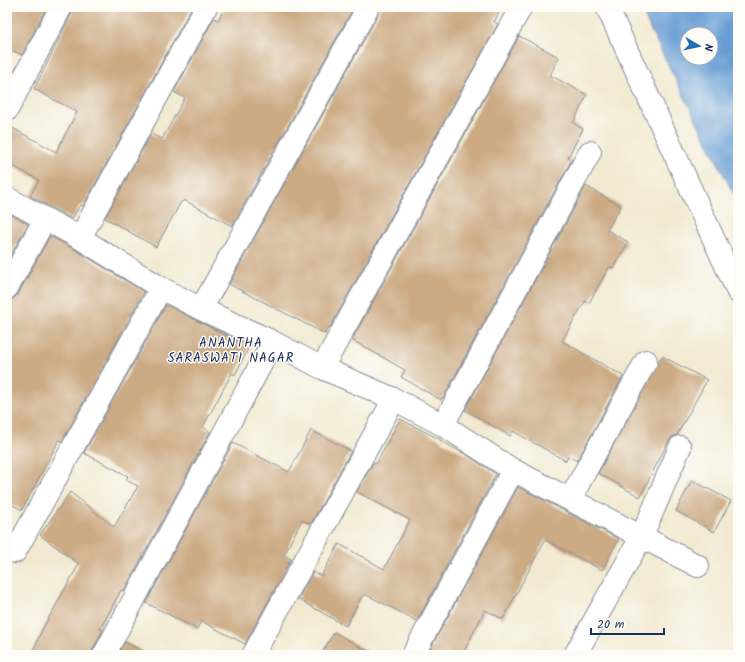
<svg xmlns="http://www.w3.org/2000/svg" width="745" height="662" font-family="Kalam,sans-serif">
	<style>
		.water { fill: #679dd4; stroke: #416699; fill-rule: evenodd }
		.building { fill: #cbaa84 }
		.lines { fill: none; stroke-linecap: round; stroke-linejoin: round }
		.minor-casing { stroke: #868c97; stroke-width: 24 }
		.minor { stroke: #fff; stroke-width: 22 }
		.labels { text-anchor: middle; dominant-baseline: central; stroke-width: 3; stroke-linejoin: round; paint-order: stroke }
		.neighbourhood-label { font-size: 13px; letter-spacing: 1px; fill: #1b2f5e; stroke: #fdfcf7 }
	</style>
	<rect width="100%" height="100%" fill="#fdfcf7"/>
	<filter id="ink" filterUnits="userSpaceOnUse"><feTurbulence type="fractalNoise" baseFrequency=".025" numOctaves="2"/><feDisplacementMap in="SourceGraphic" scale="8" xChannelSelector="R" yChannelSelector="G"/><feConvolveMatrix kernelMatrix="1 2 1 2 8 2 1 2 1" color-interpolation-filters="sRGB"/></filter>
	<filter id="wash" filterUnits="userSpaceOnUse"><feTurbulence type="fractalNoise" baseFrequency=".012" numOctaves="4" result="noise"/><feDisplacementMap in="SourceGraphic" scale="16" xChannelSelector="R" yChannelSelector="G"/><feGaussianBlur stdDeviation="0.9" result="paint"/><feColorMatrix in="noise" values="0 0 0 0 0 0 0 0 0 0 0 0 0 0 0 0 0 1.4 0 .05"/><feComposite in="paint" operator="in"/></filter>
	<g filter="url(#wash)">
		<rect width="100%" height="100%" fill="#f2e9d0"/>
		<path class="water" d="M641,7H738V203L649,27ZM687,34H711V58H687Z"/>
		<g id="blocks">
			<path class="building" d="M7,7H47L22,55L7,48Z
				M73,7H192L83,206L80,205L72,219L30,196L39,180L7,163V125L56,152L77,112L34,89L72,13Z
				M225,7H354L232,226L184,200L182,202H181L156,247L105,218L151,134L162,139L185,98L174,92L214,18L218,20Z
				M380,7H502L494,22L498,24L330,327H329L325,334L229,284L379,13Z
				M519,36L559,57L550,75L587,95L573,123L583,129L568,157L572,159L443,398L442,397L441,400L401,377L405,370L352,340Z
				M586,186L621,206L607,230L628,242L613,268L609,267L589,303L585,301L562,341L623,376L577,461L568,456L566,461L513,431L510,436L465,410Z
				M7,212L28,224L7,262Z
				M50,236L74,249L144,292L62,441L59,440L22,510L7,502V300L13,299L18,294Z
				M166,305L249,347L235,375L232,373L203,427L210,432L124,591L121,590L100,629L103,630L93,649L92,655H31L42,630L79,564L40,535L70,492L114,527L138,486L126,480L128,476L84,453Z
				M662,356L707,380L677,435L672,437L668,442L640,497L598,473Z
				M400,419L441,440V441L467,455L496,474L417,621L365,594L363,597L362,596L346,626L298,599L313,572L321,576L339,544L384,569L410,520L357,492L373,463L376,464Z
				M311,430L351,451L311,524L302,520L284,555L291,559L245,644L201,621L197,629L146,603L233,443L289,472Z
				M692,480L731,501L714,532L676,511Z
				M518,487L619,539L602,570L545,540L503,619L485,610L462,655H427Z
				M334,632L375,655H321Z
				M125,642L150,655H118Z"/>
		</g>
	</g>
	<g filter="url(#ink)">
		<use href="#blocks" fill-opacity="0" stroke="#868c97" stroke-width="1"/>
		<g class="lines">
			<g class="minor-casing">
				<path id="minor" d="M607,7L738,292
					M7,110L61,7
					M7,198L80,238L161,288L201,309L273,342L322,368L394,399L443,425L513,470L698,566
					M80,238L206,7
					M7,288L45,219
					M201,309L368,7
					M322,368L521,7
					M443,425L590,152
					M570,499L646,361
					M15,552L161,288
					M104,655L273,342
					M253,655L394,399
					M413,655L513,470
					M575,655L642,536L680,447"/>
			</g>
			<use href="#minor" class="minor"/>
		</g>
	</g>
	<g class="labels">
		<g class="neighbourhood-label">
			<text x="231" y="343">ANANTHA<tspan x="231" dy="15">SARASWATI NAGAR</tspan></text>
		</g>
	</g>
	<rect width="745" height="662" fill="none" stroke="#fdfcf7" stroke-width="24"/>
	<g transform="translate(699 46) rotate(99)"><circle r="19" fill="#fdfcf7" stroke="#a3aaba"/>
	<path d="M0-3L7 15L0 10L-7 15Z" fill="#1f6fb2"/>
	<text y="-6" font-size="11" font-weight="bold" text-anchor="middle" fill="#1b2f5e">N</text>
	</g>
	<path d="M591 628v6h73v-6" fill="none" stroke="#1b2f5e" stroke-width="2"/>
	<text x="597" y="628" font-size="12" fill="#1b2f5e" stroke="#fdfcf7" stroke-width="3" paint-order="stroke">20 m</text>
</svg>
